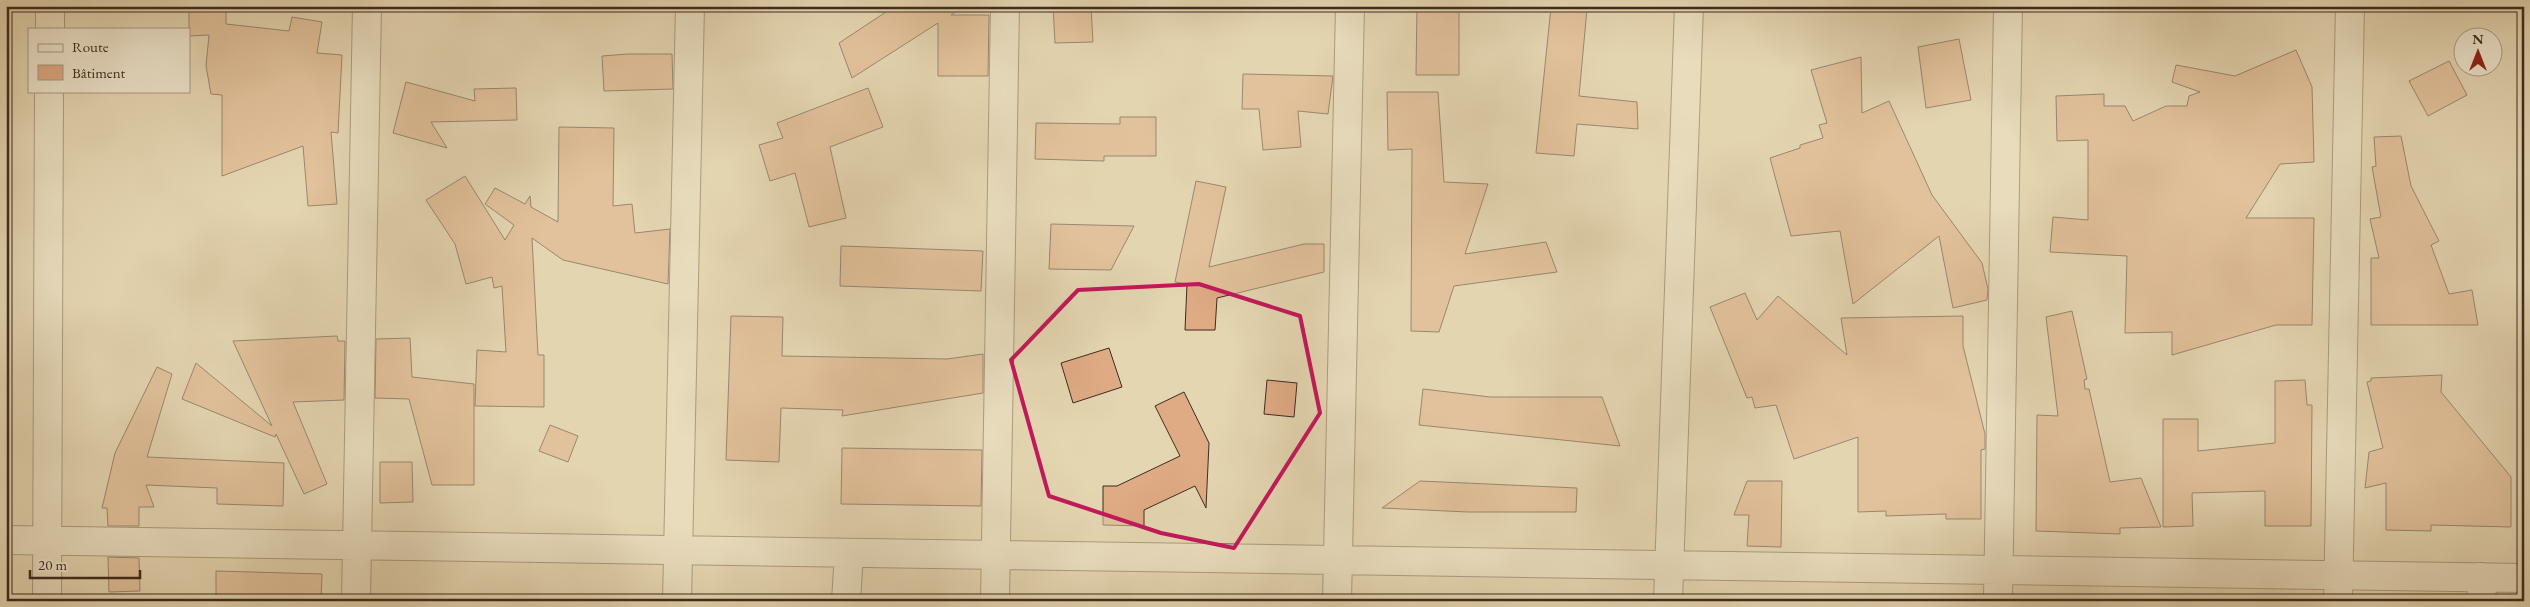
<svg xmlns="http://www.w3.org/2000/svg" width="2530" height="607" font-family="'EB Garamond',serif">
	<style>
		.building { fill: #dfab84; stroke: #3e2b1f }
		.lines { fill: none; stroke-linecap: round; stroke-linejoin: round }
		.minor-casing { stroke: #685644; stroke-width: 30 }
		.minor { stroke: #ede4cc; stroke-width: 28 }
		.marked { fill: none; stroke: #c2185b; stroke-width: 4; stroke-linejoin: round }
	</style>
	<rect width="100%" height="100%" fill="#e4d6b1"/>
	<filter id="stains"><feTurbulence type="fractalNoise" baseFrequency=".004" numOctaves="4"/><feColorMatrix values="0 0 0 0 .2 0 0 0 0 .09 0 0 0 0 .02 0 0 0 .5 -.17"/></filter>
	<radialGradient id="worn" r=".72"><stop offset=".6" stop-color="#630" stop-opacity="0"/><stop offset="1" stop-color="#630" stop-opacity=".3"/></radialGradient>
	<path class="building" d="M189,6H226V24L289,31L292,17L322,22L317,53L342,55L338,133L331,132L337,204L308,206L303,146L222,176V95L211,94L206,66L209,35L189,36Z
		M895,6H964L951,15H989L988,76H938V23L852,78L839,43Z
		M1053,6H1091L1093,42L1055,43Z
		M1417,6H1459V75H1416Z
		M1551,7L1587,9L1579,96L1637,102L1638,129L1577,124L1574,156L1536,153Z
		M1959,39L1971,100L1926,108L1918,47Z
		M2296,50L2312,87L2314,162L2280,164L2246,218H2314L2312,325H2276L2172,355V332L2125,333L2127,256L2050,252L2053,217L2088,220V140L2057,141L2056,96L2104,94V106H2125L2133,121L2166,106H2187L2189,96L2200,92L2172,82L2176,65L2235,76Z
		M628,54H672L673,89L604,91L602,56Z
		M1861,57L1862,113L1889,101L1932,195L1982,263L1988,289L1987,300L1953,308L1939,236L1853,304L1840,231L1791,236L1770,158L1800,148V145L1823,138L1819,125L1827,123L1811,70Z
		M2449,61L2467,95L2428,116L2409,81Z
		M1243,74L1333,76L1328,114L1298,111L1301,147L1263,150L1259,109H1242Z
		M406,82L475,101L474,89L516,88L517,120L431,122L447,148L393,133Z
		M868,88L883,127L830,147L846,218L809,227L795,173L770,181L759,145L783,138L777,123Z
		M1387,92H1438L1444,182L1488,184L1465,254L1546,242L1557,272L1454,286L1439,332L1411,331L1412,149L1388,150Z
		M1120,117H1156V156H1104V161L1035,159L1036,123L1120,124Z
		M559,127L614,128L613,206L632,204L635,233L670,229L668,284L563,260L532,238L538,355H544V407L475,406L477,350L506,352L502,286L494,288L492,277L466,284L455,244L426,200L465,176L505,240L514,225L485,204L495,188L525,204L530,196L531,207L558,222Z
		M2401,136L2411,186L2439,241L2431,245L2449,294L2472,290L2478,325H2371V258H2379L2370,219L2381,217L2372,167L2376,166L2374,137Z
		M1196,181L1226,187L1209,267L1304,244H1324V272L1217,298L1215,330H1185L1187,284L1175,282Z
		M1051,224L1134,226L1111,270L1049,269Z
		M841,246L983,251L981,291L840,286Z
		M1745,293L1757,320L1778,296L1847,355L1841,318L1963,316V346L1985,434V449L1981,450V519H1946V514L1886,516V511L1858,512V437L1794,459L1776,405L1755,408L1752,397L1747,398L1710,307Z
		M2072,311L2087,379L2084,380L2085,389H2089L2110,482L2141,478L2161,527L2120,528V534L2036,531L2037,415L2058,416L2046,317Z
		M731,316L783,317L782,356L947,359L983,354V393L842,416L843,410L781,408L779,462L726,460Z
		M337,336L338,341H345L344,400L293,402L327,484L304,494L276,434L275,437L182,399L196,363L272,426L233,341Z
		M410,338L412,377L474,384V485H432L409,399L375,398L376,339Z
		M1109,348L1122,387L1073,403L1061,363Z
		M157,367L172,374L147,457L284,463L283,506L217,504V488L146,485L154,507H139V526H108L107,508H102L115,453Z
		M2442,375L2441,392L2511,477V527L2431,525V531L2386,530V483L2365,488L2369,452L2383,448L2367,382L2371,381V378Z
		M1267,380L1297,383L1294,417L1264,414Z
		M2305,380L2307,405H2312L2311,526H2265V491L2192,493L2193,526L2163,527V419H2198V451L2275,443V381Z
		M1423,389L1490,397H1602L1620,446L1419,425Z
		M1184,392L1209,443L1206,508L1195,486L1144,510V526L1103,525V486H1117L1180,456L1155,406Z
		M550,425L578,436L568,462L539,451Z
		M842,448L982,450L981,506L841,504Z
		M380,462H412L413,502L380,503Z
		M1420,481L1577,488L1576,512H1468L1382,508Z
		M1747,481H1782L1781,547L1747,546L1749,515H1734Z
		M108,557L139,558L140,591L109,592Z
		M216,571L322,574L321,601H216Z"/>
	<g class="lines">
		<g class="minor-casing">
			<path id="minor" d="M50,29V6
				M6,540L2524,578
				M2481,577L2482,601
				M47,601L49,91
				M356,601L367,6
				M677,601L690,6
				M846,601L849,553
				M995,601L1005,6
				M1337,601L1350,6
				M1668,601L1689,6
				M1998,601L2008,6
				M2338,601L2350,6"/>
		</g>
		<use href="#minor" class="minor"/>
	</g>
	<path d="M0 0H2530V607H0ZM1199,284L1300,316L1320,413L1234,548L1161,533L1049,496L1011,360L1078,290Z" fill="#e4d6b1" fill-opacity=".55" fill-rule="evenodd"/>
	<path class="marked" d="M1199,284L1300,316L1320,413L1234,548L1161,533L1049,496L1011,360L1078,290Z"/>
	<rect width="2530" height="607" fill="none" stroke="#e4d6b1" stroke-width="25"/>
	<rect x="8" y="8" width="2515" height="592" fill="none" stroke="#3e2b1f" stroke-width="2.5"/>
	<rect x="12" y="12" width="2505" height="582" fill="none" stroke="#3e2b1f"/>
	<rect x="28" y="28" width="162" height="65" fill="#ede4cc" stroke="#a79a87"/>
	<rect x="38" y="44" width="25" height="8" fill="#ede4cc" stroke="#a79a87"/>
	<text x="72" y="52" font-size="15" fill="#3e2b1f">Route</text>
	<rect x="38" y="65" width="25" height="15" fill="#dfab84" stroke="#a79a87"/>
	<text x="72" y="78" font-size="15" fill="#3e2b1f">Bâtiment</text>
	<g transform="translate(2478 52)"><circle r="24" fill="#ede4cc" stroke="#a79a87"/>
	<path d="M0-4L9 19L0 12L-9 19Z" fill="#8f2418"/>
	<text y="-8" font-size="14" font-weight="bold" text-anchor="middle" fill="#3e2b1f">N</text>
	</g>
	<path d="M30 570v8h110v-8" fill="none" stroke="#3e2b1f" stroke-width="2.5"/>
	<text x="38" y="570" font-size="15" fill="#3e2b1f" stroke="#ede4cc" stroke-width="4" paint-order="stroke">20 m</text>
	<rect width="100%" height="100%" filter="url(#stains)"/>
	<rect width="100%" height="100%" fill="url(#worn)"/>
</svg>
